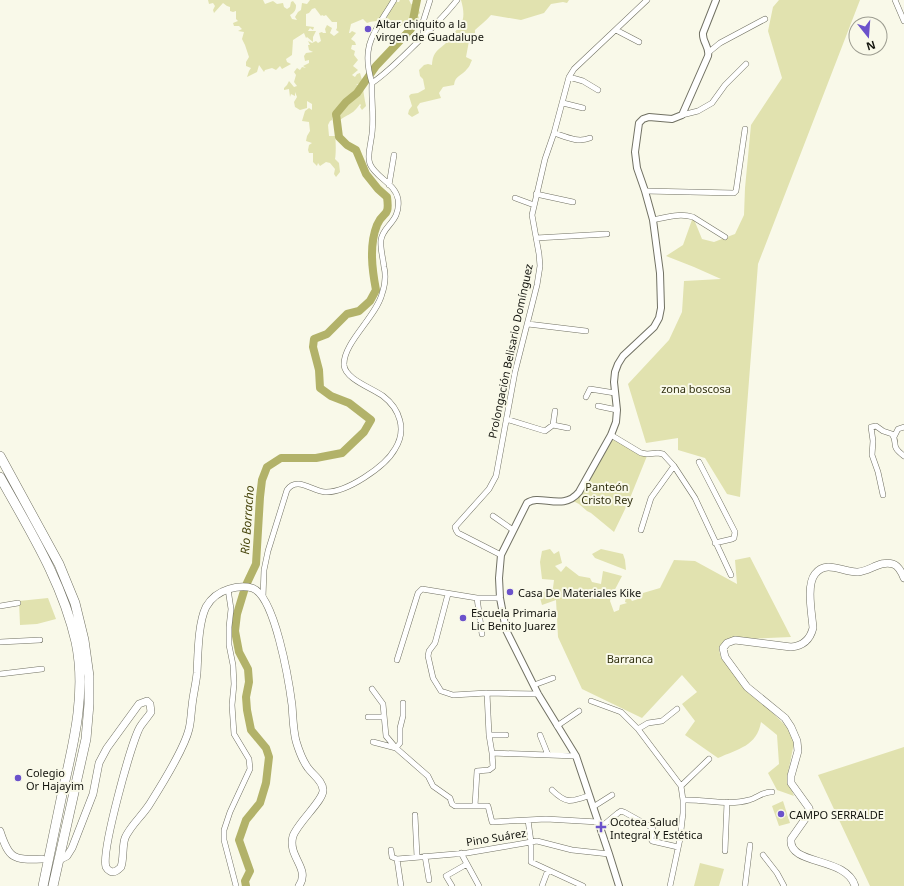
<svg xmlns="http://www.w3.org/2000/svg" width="904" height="886" font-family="'Noto Sans',sans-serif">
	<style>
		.green { fill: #e1e2af }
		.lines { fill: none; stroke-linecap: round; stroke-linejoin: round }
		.river { stroke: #b2b269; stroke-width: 8 }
		.minor-casing { stroke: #717163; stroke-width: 6 }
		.tertiary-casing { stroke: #717163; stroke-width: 8 }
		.secondary-casing { stroke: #717163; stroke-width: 8 }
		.motorway-casing { stroke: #717163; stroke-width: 10 }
		.minor { stroke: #fff; stroke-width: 5 }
		.tertiary { stroke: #fff; stroke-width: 6 }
		.secondary { stroke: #fff; stroke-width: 7 }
		.motorway { stroke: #fff; stroke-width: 9 }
		.poi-dot { fill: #6b52cb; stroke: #f9f9e9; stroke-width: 1.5 }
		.labels { text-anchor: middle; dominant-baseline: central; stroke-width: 4; stroke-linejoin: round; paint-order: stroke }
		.poi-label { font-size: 11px; fill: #13140e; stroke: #f9f9e9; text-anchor: start }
		.street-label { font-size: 11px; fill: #13140e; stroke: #f9f9e9 }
		.park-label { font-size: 11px; fill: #313010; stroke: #f9f9e9 }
		.water-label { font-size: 12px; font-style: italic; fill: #47450c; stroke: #f9f9e9 }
	</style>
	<rect width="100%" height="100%" fill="#f9f9e9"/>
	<path class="green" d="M208,0H263L265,4L273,1L277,4L283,3L284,7L287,9L290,7L291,2L293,1L296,5C296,10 295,12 290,15L292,19L297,20L295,17L298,12L301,10L302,3L307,4L310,0H393L394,2H399L400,0H409L411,4L414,5L416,2L420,13L418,15L419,18L414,26L403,24C396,29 393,30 385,28L388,19L385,15C379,23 375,20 367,23L363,19L351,24L349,33H350L352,31L356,33L351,39L355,42L356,45H352L351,49L355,51L354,55L358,60L353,66L358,70L352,75L355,77L357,74L360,73L362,80L361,83L356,85H362C364,92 364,98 366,106L362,110L360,107L361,105L360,104C352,116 348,113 339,121L332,117V120L330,121L328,125L329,136H335C336,139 336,156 335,159L339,163L340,172L336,177L334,174L335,169L330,163L326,162L320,166L318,163L317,166L313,162V153H309L308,150L309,145L312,143L306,141L307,136L310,131L309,122L302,121L305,111L309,108L312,110V104L307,101V108L300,110L295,107L294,102L297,97L295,92V96L291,94L290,97L289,89L284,90V88L287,85L289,81L294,87L297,86L294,82L296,75L294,72L297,68L300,70L302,67L306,68L303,66L309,63V60L305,61L304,56L306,53L313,52L309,50L308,45H310L308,41L312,43L316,41L318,43L321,41L319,33L322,32L323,33H326L325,29L327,25L332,28L330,33L334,36L339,32L336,30L337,28V22H332L326,15L324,16L322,15L321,16L315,8L312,9L309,13L306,14V26L314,27L313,30L310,28L308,31H316L313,37V42L307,37L306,38L304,33L293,40L292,55L286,59L287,62L291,64L282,69L280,66L276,70L272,68L265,70L264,72L259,65L257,72L247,77L249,71L251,68L246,66V62L249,57L245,45L242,39L244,32L238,31L242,29L239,26H234L233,23L238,21L236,19V11L233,12L230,11V7L227,6L223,3L214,13L213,10L215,6L213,3L209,4Z
		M461,0H569L567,3L563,2L551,4L544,13L521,20L491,15C486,21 480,25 475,30V34L469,41L466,57L472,60C470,64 470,66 467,69C462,76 455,75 454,85L443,87L439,93L441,98L420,103L417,107L419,113L412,117L408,114L409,110L412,106L409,96L411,94L418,93L425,89L423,79L420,76L419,70L424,65L428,64L432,65C433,52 437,51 446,43C449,40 450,35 453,33C465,24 465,14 461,0Z
		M779,0H860L758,264L740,497L727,494L705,458L678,450V438L646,443L628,384L669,340L682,312L684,281L721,279L694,267L666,256L683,245L693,217L702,239L714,242L735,234L744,215L745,188L751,125L782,78L768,31L773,7Z
		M611,437L647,456L628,503L614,532L591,513L587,511L579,504L573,501Z
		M550,549L554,554L559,551L562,563L555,566L561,572L566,566L579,576L590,578L592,582L601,584L603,571L622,576L611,597L610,601L614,612L619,610L620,605L627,603L625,602L626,597L630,598L632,601L641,598L643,593L660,588L674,560L695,561L737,584L735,560L750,557L791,637L727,640L722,643L719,650L721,658L743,684L784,724L793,736L794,743L787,778L794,796L777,790L768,773L779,764L777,735L761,722C757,746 738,749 718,758L685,735L695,721L682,704L697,692L682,675L642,718L582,689L558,637L556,600L542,605L539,594L553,588L554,580L542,579L540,562L542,551Z
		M601,549L623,554L625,560L626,570L595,558L592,554Z
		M48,598L56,619L37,624L20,625L19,601Z
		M904,747V886H870L818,775Z
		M783,801L790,823L779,826L772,806Z
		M700,863L724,869L719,886H694Z"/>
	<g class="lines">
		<path class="river" d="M247,583L256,564L260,497L262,480L267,467L281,458H316L342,453L364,432L371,420L349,403L331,396L320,388L319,370L313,347L314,339L327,334L347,314L359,311L370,301L376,290C372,269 369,245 377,225C383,210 390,219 387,197L378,189L366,174L356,150L347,145L339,137L336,114L346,102L357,93L376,66L411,29L417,0
			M244,591L237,614L235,631L239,652L248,669L249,682L246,697L247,710L251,730L266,748L269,757L266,783L260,803L246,820L239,840L250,871L245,881L246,886"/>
		<g class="minor-casing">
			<path id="minor" d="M895,0L904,21
				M616,30L639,42
				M423,36V22L430,0
				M709,52L720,43L765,19
				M569,77L583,81L598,90
				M372,83C360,44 375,32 394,0
				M563,103L583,108
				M682,115L698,111L712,103L725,85L746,64
				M554,133C566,137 578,143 590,138
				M389,185L394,155
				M645,191L734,193L736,191L745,129
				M536,194L573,202
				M515,198L534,205
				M653,220C666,217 680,213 693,217L725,237
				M536,238L607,234
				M528,324L586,331
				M586,397L590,389L615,393
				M598,406L617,410
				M506,419L545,431L553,425L555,411
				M553,425L568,428
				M611,435L641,453L647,454L658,453L663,454L674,466L695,498L731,575
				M894,437L898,429L904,427
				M699,462L735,532L734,538L732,539L715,543
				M883,495L878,472L872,455L873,441L871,427L876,426L883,431L892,434C899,444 889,445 904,456
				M493,516L513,530
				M641,530L651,498L674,466
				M501,555L458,533L456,530L455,527L489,489L496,476L515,372L537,285L540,266L539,254L532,215L545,159L554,133L569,77L574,69L647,0
				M228,589L231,609L229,627V645L233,665L234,684L232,705L234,734L249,759L250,769L230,812L224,830V840L236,886
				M448,594L435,643L429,651L428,656L433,678L441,691L453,695L487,693L538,694
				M263,597L264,570L268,551L287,490C297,476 312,491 325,492C346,493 385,467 395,449C407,430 400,409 383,396C372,388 345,379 344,365C343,343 376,317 382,294C385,285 386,275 384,267C383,258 380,248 381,240C383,225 401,222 398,199C395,183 376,178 370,164C367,157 370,148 371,140C375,122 371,102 372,83C391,70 406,53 423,37C435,25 447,13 457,0
				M477,598L482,634
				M0,606L18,603
				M0,642L40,640
				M397,660L418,593L422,589L477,598H500
				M0,674L42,669
				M534,685L553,678
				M372,689L383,704L386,736L396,748L428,776L433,786L450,798L452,804L455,806H488L492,822L546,819L598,822
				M591,701L621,712L638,729L681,786L683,800V813L680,839L670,886
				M368,717H384
				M557,726L579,711
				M638,729L648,723L662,721L677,709
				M489,735H506
				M540,735L548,755
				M373,742L396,748L400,743V728L403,716V703
				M492,753L576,756
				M681,786L709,759
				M552,790C566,804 571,802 588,796
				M683,800C705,799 728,806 749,800C757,798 764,791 772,792
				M475,806L477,771L489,770L493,767L492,753L489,735L487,693
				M593,807L612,795
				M415,815L417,857
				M528,820L531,842V862L583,886
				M600,828L618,813L621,811L624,812L651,827L653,829L651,839L652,841L678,847
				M391,850L392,857L397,859L467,853L537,841L572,850L609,854
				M725,851L727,802
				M461,853L479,886
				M763,855L777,873L784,886
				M425,856L429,880
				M397,859L401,886
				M452,886L446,876L467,864
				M542,886L548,870
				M745,886L750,845"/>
		</g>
		<g class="tertiary-casing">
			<path id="tertiary" d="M619,886L609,854L576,756L538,694L506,630L500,598L499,578L501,555L527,503C540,493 563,512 579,492L611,435L616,422L617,410L614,382L615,372L618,364L623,356L654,327L659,318L661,308L660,273L653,220L645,191L637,168L635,152L639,123L643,119L649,117L672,119L682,115L708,56C710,47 702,42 703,33L716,0"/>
		</g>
		<g class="secondary-casing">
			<path id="secondary" d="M0,831C9,859 13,860 42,859
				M61,859L67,856L72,848L93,794L99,763L107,748L139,704L147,701L150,704L151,712C148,717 143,722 140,727C131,743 101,852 106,867C108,871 112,873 116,871C118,870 119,869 121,867C124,858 122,847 125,838C130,826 142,816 149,805C161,786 184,750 189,729C191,721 191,713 192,706C193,695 196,684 197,673C198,655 198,623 206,607C211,598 219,592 229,589C236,587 245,586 252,588C275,595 289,682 292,705C293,717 293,729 296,741C299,751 302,760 308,768C313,775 323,781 323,790C324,800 298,822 293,836C287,857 311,868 299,886
				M855,886C846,856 788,866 791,839L810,812L809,808L791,783V776L798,751L797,741L791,727L785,718L747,687L725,657L723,648L727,643L735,640L791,647C803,646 810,640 813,628C812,614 806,585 815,574C827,559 843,573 858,572C870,571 881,560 893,564C899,566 902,573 904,578"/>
		</g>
		<g class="motorway-casing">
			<path id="motorway" d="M0,456L59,564L75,603L84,640L89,676V704L86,739L53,886
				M0,477C30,531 62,581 76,642C86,690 75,738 64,785C57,819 50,852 43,886"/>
		</g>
		<use href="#minor" class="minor"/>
		<use href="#tertiary" class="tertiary"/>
		<use href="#secondary" class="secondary"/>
		<use href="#motorway" class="motorway"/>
	</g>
	<g class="poi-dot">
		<circle cx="368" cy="29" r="4"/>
		<circle cx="510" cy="592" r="4"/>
		<circle cx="463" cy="618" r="4"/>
		<circle cx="18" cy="778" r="4"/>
		<circle cx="781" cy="814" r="4"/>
		<path d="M599 821h4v4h4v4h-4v4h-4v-4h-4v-4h4z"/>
	</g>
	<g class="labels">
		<g class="poi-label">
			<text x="376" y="23">Altar chiquito a la<tspan x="376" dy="13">virgen de Guadalupe</tspan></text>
			<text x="518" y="592">Casa De Materiales Kike</text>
			<text x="471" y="612">Escuela Primaria<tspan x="471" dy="13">Lic Benito Juarez</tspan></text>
			<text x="26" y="772">Colegio<tspan x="26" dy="13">Or Hajayim</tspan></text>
			<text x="789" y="814">CAMPO SERRALDE</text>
			<text x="610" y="821">Ocotea Salud<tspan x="610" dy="13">Integral Y Estética</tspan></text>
		</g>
		<g class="street-label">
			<text transform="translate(510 351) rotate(-78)">Prolongación Belisario Domínguez</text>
			<text transform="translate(496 837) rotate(-9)">Pino Suárez</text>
		</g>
		<g class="park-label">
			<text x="696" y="388">zona boscosa</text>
			<text x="607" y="486">Panteón<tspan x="607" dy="13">Cristo Rey</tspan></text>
			<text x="630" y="658">Barranca</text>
		</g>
		<g class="water-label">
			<text transform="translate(247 520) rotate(-86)">Río Borracho</text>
		</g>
	</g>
	<g transform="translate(868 36) rotate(163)"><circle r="19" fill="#f9f9e9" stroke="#9d9d91"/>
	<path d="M0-3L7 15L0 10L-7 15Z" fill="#6b52cb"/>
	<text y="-6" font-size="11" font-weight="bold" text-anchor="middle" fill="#13140e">N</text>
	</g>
</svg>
